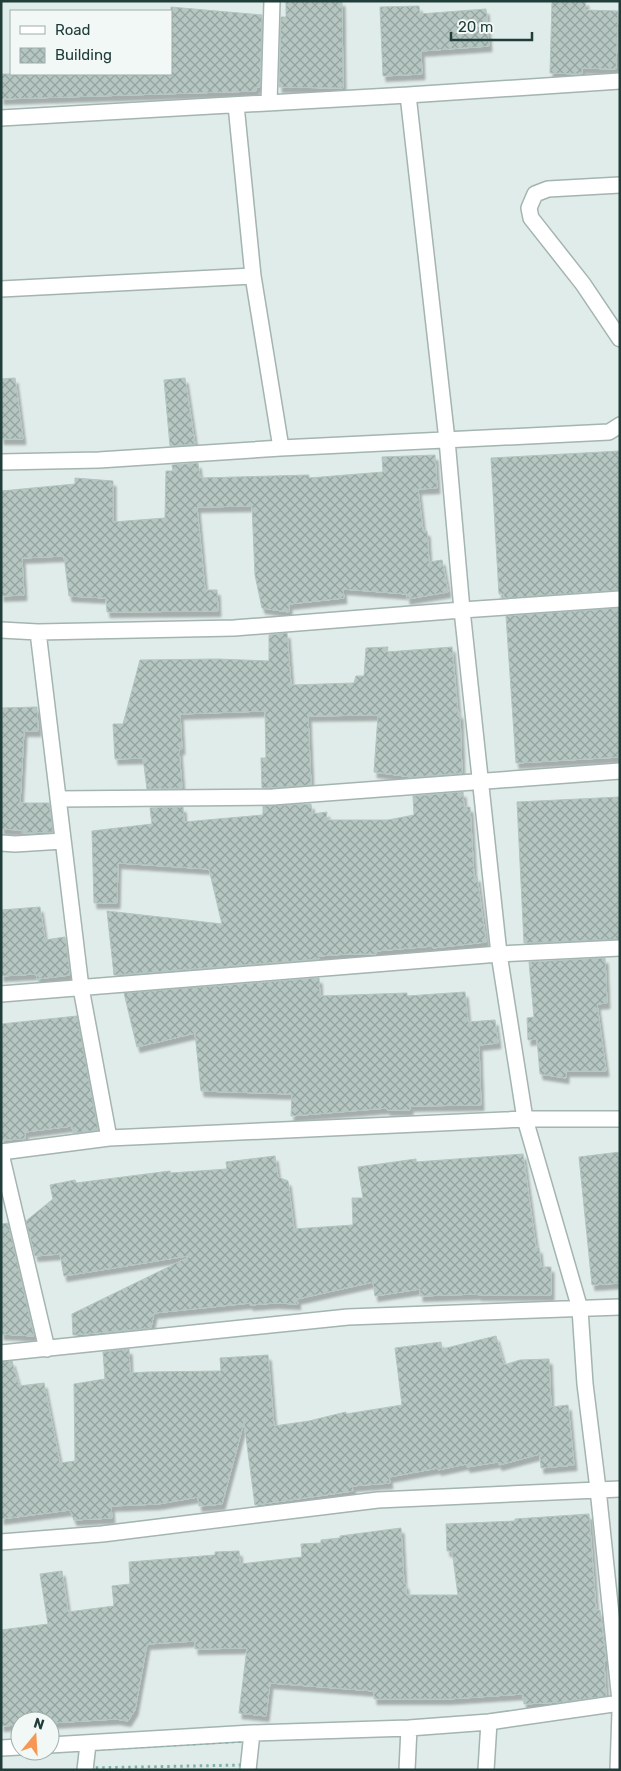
<svg xmlns="http://www.w3.org/2000/svg" width="621" height="1771" font-family="Rubik,sans-serif">
	<style>
		.building { fill: url(#building-cross-hatch); stroke: #b3c5c1; filter: url(#shadow) }
		.lines { fill: none; stroke-linecap: round; stroke-linejoin: round }
		.street-casing { stroke: #a3b4b1; stroke-width: 18 }
		.path { stroke: #80b0aa; stroke-width: 3; stroke-dasharray: 2.5 4; stroke-linecap: butt }
		.street { stroke: #fff; stroke-width: 15 }
	</style>
	<defs>
		<pattern id="building-cross-hatch" width="8" height="8" patternUnits="userSpaceOnUse" patternTransform="scale(1.25)"><rect width="8" height="8" fill="#b6c7c2"/><path d="M0 0l8 8M0 8l8-8" fill="none" stroke="#94a39f"/></pattern>
		<filter id="shadow"><feDropShadow dx="3" dy="5.5" stdDeviation="1" flood-color="#0004"/></filter>
	</defs>
	<rect width="100%" height="100%" fill="#e0ece9"/>
	<path class="building" d="M286,1H342L343,88L279,87L281,17H286Z
		M552,1H586L585,10L618,11L616,69L582,68V74L550,73Z
		M419,6L420,14L486,9L489,46L421,51L422,74L383,76L380,7Z
		M171,7L262,15L260,87H256V91L1,99V74H171Z
		M15,378L23,439H1V379Z
		M185,378L195,444L170,446L164,380Z
		M620,451V590L504,598V594H499L491,458Z
		M435,455L437,488L418,489L423,531H427L429,562L442,560L448,592L407,599V594L343,589L344,598L289,604V612L262,608L255,575L252,506L197,507L205,590H217L218,611L107,612L106,598L69,596L64,556L22,558L24,595L1,596V491L75,484V478L113,481V522L165,518L166,471H173L172,465L198,463L200,478L309,475V478L383,472L382,457Z
		M620,608V757L516,763L506,616Z
		M287,633L291,685L354,683L356,676H364L366,648L388,647L387,652L452,647L458,714L460,713L462,773L412,777L374,772L378,715L308,716L311,785L262,788L261,758H266L265,711L180,714L182,749H179L182,788L147,789L143,758L115,759L113,724H123L140,660L217,659L269,661V635Z
		M37,707L38,731H24L20,803H49L53,832L22,833L21,830L1,829V708Z
		M463,792L464,807H470L474,877L477,876L486,942L433,948V946L376,951V954H347L318,956L319,959L114,975L107,911L222,924L209,869L118,863L117,903H94L92,831L152,824L150,808L183,807L184,822L263,815V806L311,804L312,814L327,812L326,820H388L414,815L413,796Z
		M620,797V939L524,943L517,802Z
		M40,907L45,940L65,937L70,975L37,979L36,974L1,976V910Z
		M605,958L607,1003L597,1004L606,1071H566V1078L540,1074L537,1039L528,1040L527,1018L534,1017L529,962Z
		M319,978L320,996L407,993V996L465,992L468,1022L495,1020L498,1043L479,1045L481,1105L410,1106V1110H387V1108L291,1116L292,1094L201,1091L195,1033L137,1047L124,993Z
		M77,1016L98,1130L73,1133L72,1126L25,1132V1139L1,1140V1024Z
		M620,1152V1283L592,1285L579,1157Z
		M523,1154L536,1248H539L541,1267H551V1295H478V1294L420,1296V1289L375,1296L373,1282L297,1299L298,1304L275,1303L250,1305V1303L154,1313L151,1328L73,1335L72,1314L193,1255L64,1276L60,1254L35,1256L26,1221L53,1199L50,1185L75,1180L76,1183L170,1171L171,1173L227,1169L226,1162L275,1156L278,1177L288,1181L294,1229L353,1225L352,1198H363L358,1167L416,1159V1162Z
		M8,1223L34,1336L1,1334V1224Z
		M496,1336L504,1365L520,1360L549,1359L551,1407L568,1405L574,1465L541,1468L540,1454L499,1465L498,1462L467,1467L466,1464L438,1470V1468L389,1477L390,1483L352,1486L353,1491L255,1505L244,1422L222,1504L199,1506L198,1497L158,1504L111,1506L112,1518L74,1520L70,1510L1,1519V1362L12,1361L19,1386L44,1383L60,1463L75,1461L74,1384L105,1379L103,1352L129,1349L130,1373L147,1372L221,1371L220,1358L268,1355L274,1426L309,1421L346,1412V1414L402,1405L395,1348L441,1342L442,1349Z
		M589,1514L596,1610H600L606,1661L604,1662L606,1696L562,1702L524,1704L523,1694L448,1699H374V1691L270,1683L266,1716L239,1713L247,1648L195,1649V1641L147,1644L135,1710L128,1721L116,1719L50,1723V1721H20V1725L1,1726V1630L48,1624L40,1574L62,1571L68,1612L114,1606L112,1586L130,1584L129,1562L215,1555V1552L239,1551L240,1564L302,1557L301,1544L321,1543V1540L340,1538V1536L401,1528L404,1584H406V1595H458L452,1551H447L446,1524L515,1521V1519Z"/>
	<g class="lines">
		<g class="street-casing">
			<path id="street" d="M408,95L447,440L462,610L499,954L525,1119L580,1309L585,1384L598,1489L620,1701
				M269,103L272,1
				M236,105L253,276L281,448
				M1,118L408,95L620,81
				M620,185L548,189L535,194L529,208L531,218L583,284L620,339
				M1,289L253,276
				M1,462L99,460L281,448L609,432L620,425
				M1,630L38,632L234,628L462,610L620,599
				M38,632L81,988L109,1138
				M58,799L273,797L620,771
				M1,843L15,844L63,841
				M1,994L499,954L620,948
				M1,1152L109,1138L525,1119H620
				M1,1154L47,1349
				M1,1353L348,1317L620,1307
				M1,1542L102,1534L378,1500L620,1489
				M50,1745L252,1733L409,1728L489,1722L620,1703
				M1,1748L20,1747
				M85,1770L88,1744
				M248,1770L252,1733
				M407,1770L409,1728
				M486,1770L489,1722
				M618,1770L620,1711"/>
		</g>
		<path class="path" d="M246,1741L243,1765L88,1768L93,1749Z"/>
		<use href="#street" class="street"/>
	</g>
	<rect width="621" height="1771" fill="none" stroke="#203d3a" stroke-width="5"/>
	<rect x="10" y="10" width="162" height="65" fill="#f1f8f6" stroke="#9dadab"/>
	<rect x="20" y="26" width="25" height="8" fill="#ffffff" stroke="#9dadab"/>
	<text x="55" y="35" font-size="15" fill="#203d3a">Road</text>
	<rect x="20" y="48" width="25" height="15" fill="url(#building-cross-hatch)" stroke="#9dadab"/>
	<text x="55" y="60" font-size="15" fill="#203d3a">Building</text>
	<g transform="translate(35 1736) rotate(18)"><circle r="24" fill="#f1f8f6" stroke="#9dadab"/>
	<path d="M0-4L9 19L0 12L-9 19Z" fill="#f69854"/>
	<text y="-8" font-size="14" font-weight="bold" text-anchor="middle" fill="#203d3a">N</text>
	</g>
	<path d="M451 32v8h81v-8" fill="none" stroke="#203d3a" stroke-width="2.5"/>
	<text x="458" y="32" font-size="15" fill="#203d3a" stroke="#f1f8f6" stroke-width="4" paint-order="stroke">20 m</text>
</svg>
